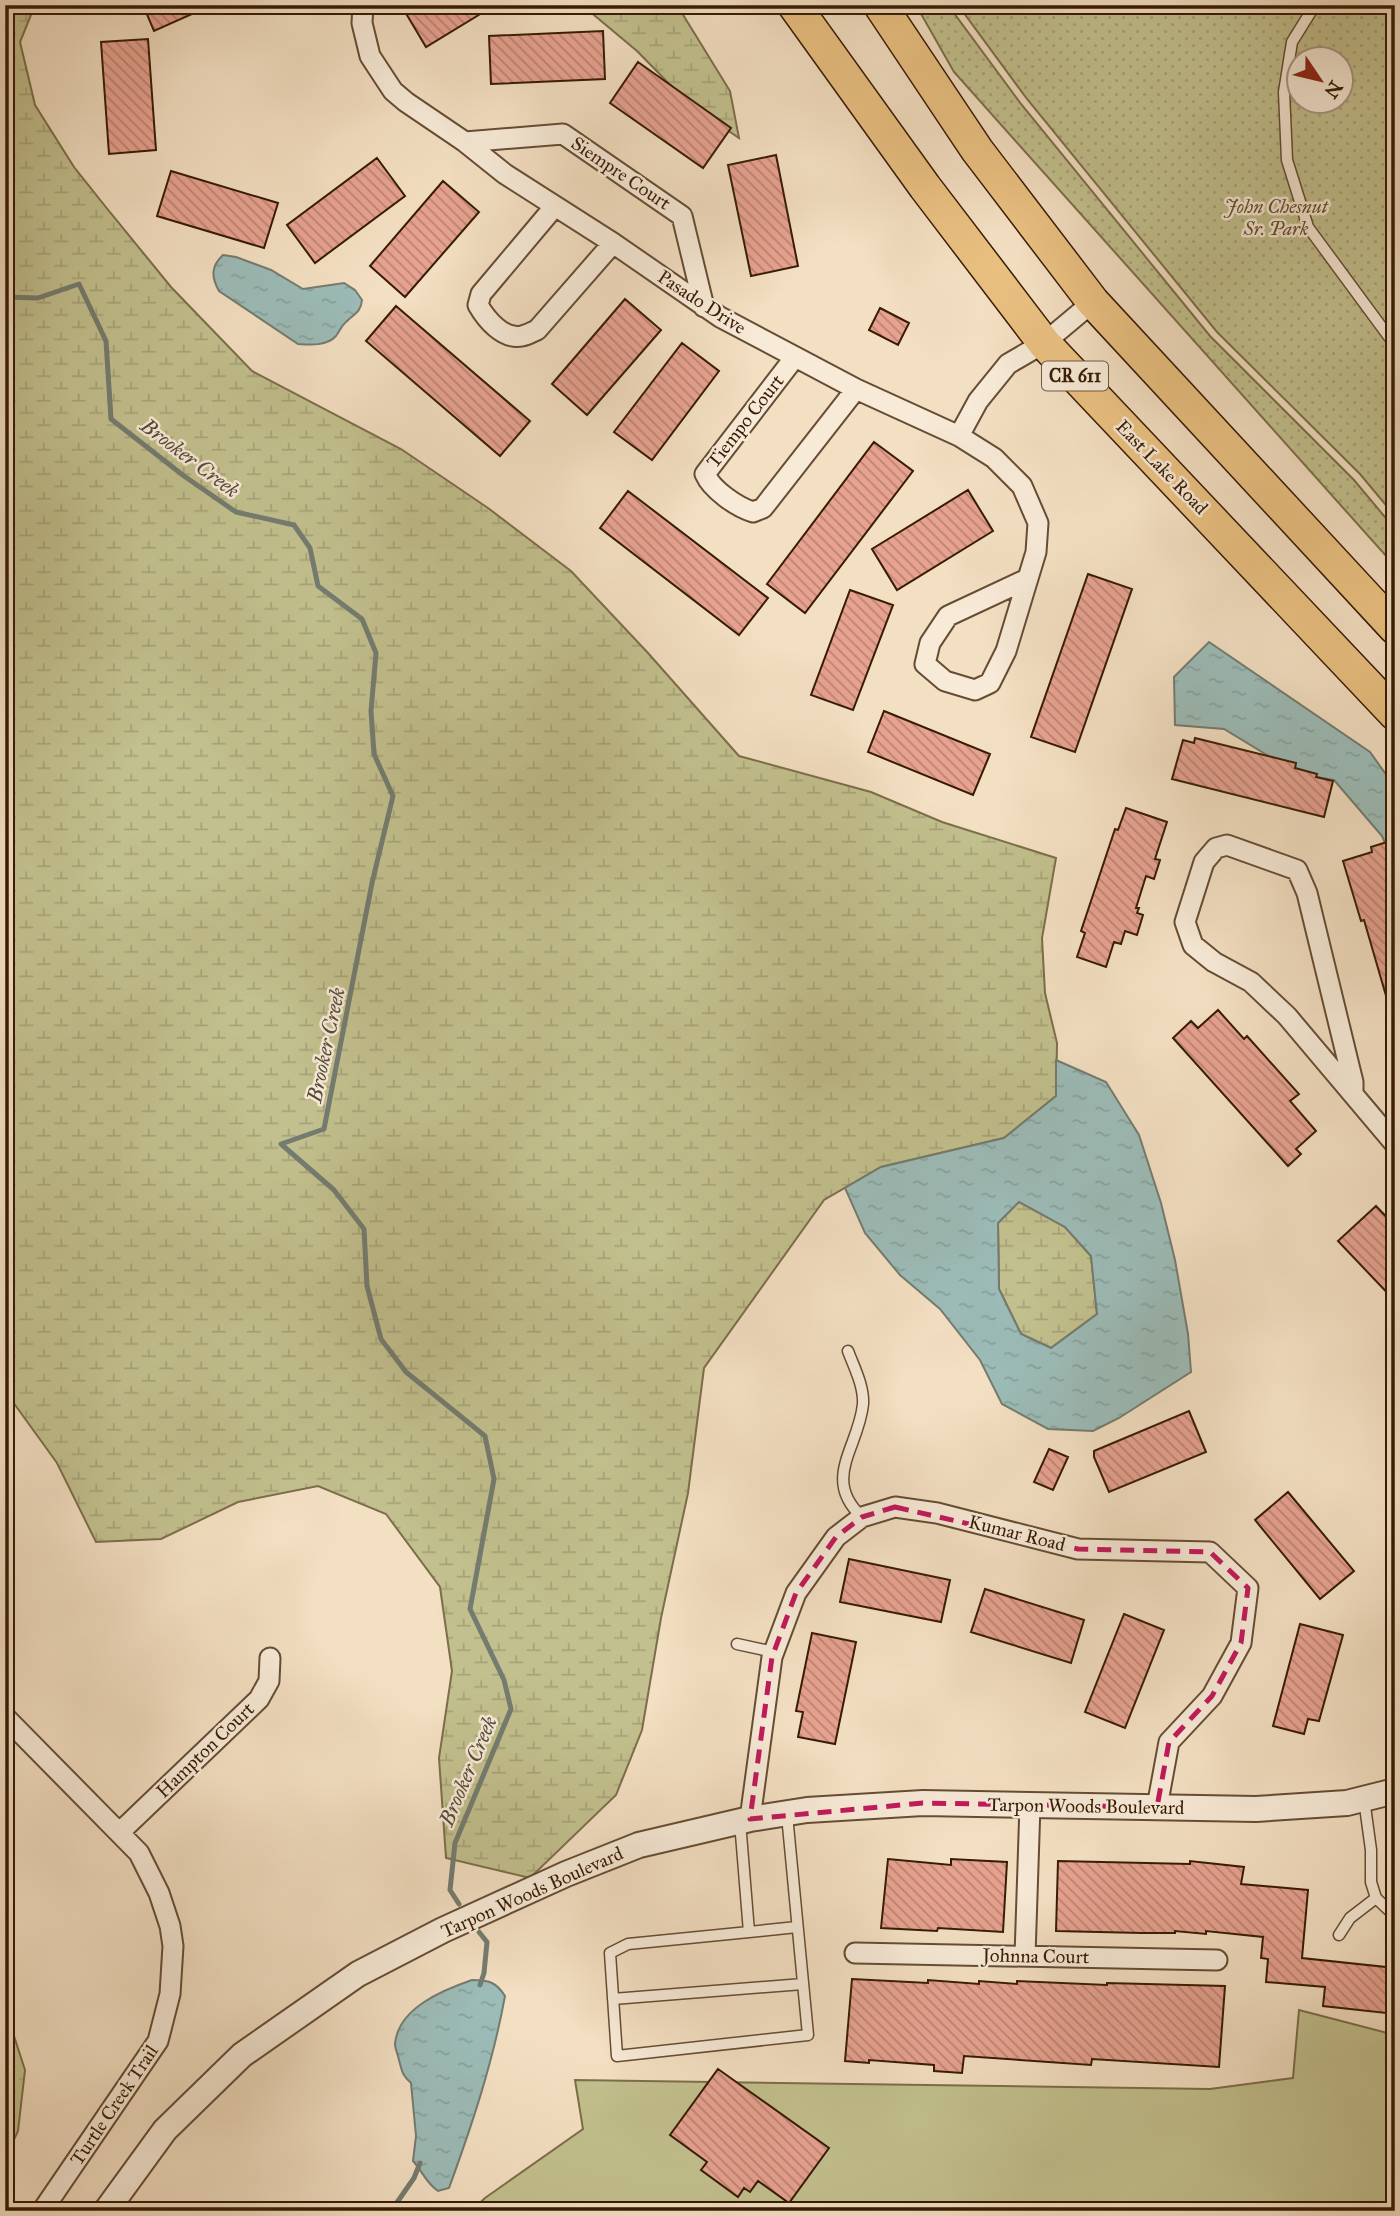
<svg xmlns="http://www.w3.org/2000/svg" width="1400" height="2216" font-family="'IM FELL Great Primer',serif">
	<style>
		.grass { fill: #c2c08e; stroke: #7c6e4a; stroke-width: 2 }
		.wetland { fill: url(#wetland-marsh); stroke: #7c6e4a; stroke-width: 2 }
		.park { fill: url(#park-dots); stroke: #7c6e4a; stroke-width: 2; fill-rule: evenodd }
		.water { fill: url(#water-ripples); stroke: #747c70; stroke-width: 2; fill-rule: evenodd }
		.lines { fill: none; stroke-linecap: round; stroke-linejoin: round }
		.stream { stroke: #747c70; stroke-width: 5 }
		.building { fill: url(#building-back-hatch); stroke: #371b05; stroke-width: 2 }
		.service-casing { stroke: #664c34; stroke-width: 13 }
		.minor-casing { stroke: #664c34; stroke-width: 23 }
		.tertiary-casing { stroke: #664c34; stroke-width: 28 }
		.primary-casing { stroke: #371b05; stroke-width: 35 }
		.service { stroke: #f7ead7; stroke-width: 10 }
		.minor { stroke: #f7ead7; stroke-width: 19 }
		.tertiary { stroke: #f7ead7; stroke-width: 24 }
		.primary { stroke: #eac081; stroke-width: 32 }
		.marked { fill: none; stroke: #c2185b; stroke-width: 5; stroke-dasharray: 14 9; stroke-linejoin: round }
		.labels { text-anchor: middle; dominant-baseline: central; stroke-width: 5; stroke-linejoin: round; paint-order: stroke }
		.shield { fill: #f7ead7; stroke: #715944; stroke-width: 2 }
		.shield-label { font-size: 18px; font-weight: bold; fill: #371b05 }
		.street-label { font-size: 19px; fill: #371b05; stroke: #f7ead7 }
		.park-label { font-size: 19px; font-style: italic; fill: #614d2e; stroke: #f7ead7 }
		.water-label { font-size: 21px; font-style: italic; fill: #554b3b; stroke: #f7ead7 }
	</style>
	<defs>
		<pattern id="wetland-marsh" width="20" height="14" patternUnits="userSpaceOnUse" patternTransform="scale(1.75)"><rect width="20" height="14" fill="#c2c08e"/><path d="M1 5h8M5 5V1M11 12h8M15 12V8" fill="none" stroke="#a7a479"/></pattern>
		<pattern id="park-dots" width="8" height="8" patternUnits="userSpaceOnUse" patternTransform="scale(1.75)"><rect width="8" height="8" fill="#c2c08e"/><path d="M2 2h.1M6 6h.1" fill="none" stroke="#a7a479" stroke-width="1.8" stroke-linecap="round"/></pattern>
		<pattern id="water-ripples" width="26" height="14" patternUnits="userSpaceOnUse" patternTransform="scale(1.75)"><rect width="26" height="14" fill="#9cbcb8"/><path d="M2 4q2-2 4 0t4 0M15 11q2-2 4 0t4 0" fill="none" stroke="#87a19d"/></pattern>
		<pattern id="building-back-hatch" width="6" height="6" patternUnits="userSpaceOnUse" patternTransform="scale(1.75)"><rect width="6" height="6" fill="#e7a290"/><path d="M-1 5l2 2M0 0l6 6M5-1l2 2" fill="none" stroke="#bc8374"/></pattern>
	</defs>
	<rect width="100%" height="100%" fill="#f3dfc2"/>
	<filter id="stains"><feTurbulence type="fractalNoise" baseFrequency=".00286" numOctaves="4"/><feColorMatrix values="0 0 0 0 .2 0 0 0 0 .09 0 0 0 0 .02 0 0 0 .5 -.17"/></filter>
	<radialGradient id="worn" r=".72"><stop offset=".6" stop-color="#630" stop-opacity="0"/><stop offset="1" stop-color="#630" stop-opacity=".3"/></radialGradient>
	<path class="grass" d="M1299,2010L1395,2035V2211H471L485,2198L583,2129L575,2080L1210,2089L1293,2078Z"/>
	<path class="wetland" d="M5,5H35L20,42L35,105L74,167L105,206L171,287L252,371L401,449L488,508L571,571L648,653L739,756L871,792L942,822L1056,858L1042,938L1045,993L1057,1043L1056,1096L1004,1138L881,1167L824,1200L704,1368L688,1493L661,1618L642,1730L616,1795L530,1878L446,1858L439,1758L452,1671L440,1587L386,1514L318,1486L238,1502L161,1539L96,1542L57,1463L5,1391Z
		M582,5H677L730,91L739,138L688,103L637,51Z
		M1019,1201L1065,1227L1091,1256L1097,1314L1051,1348L1021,1334L999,1289L998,1223Z
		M5,2008L25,2070L18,2131L5,2159Z"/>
	<path class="park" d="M916,5H948L1021,104L1210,336L1354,480L1395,529V566L954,72Z
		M958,5H1395V516L1360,474L1217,332L1027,99ZM1298,60H1340V102H1298Z"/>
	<path class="water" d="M223,255L236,257L271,270L303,289L344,283L355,290L362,300C361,312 354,314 346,322C341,326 340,331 336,336C327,346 311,345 298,344L219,291C211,277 211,266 223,255Z
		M1209,642L1370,752L1395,787V866L1382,836L1334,780L1298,774L1224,729L1175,725L1174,677Z
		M1056,1060L1106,1082L1139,1135L1161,1203L1175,1260L1188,1334L1191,1372L1119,1418L1093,1431L1048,1429L1002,1404L980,1360L940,1309L900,1275L865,1233L845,1188L881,1167L1004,1138L1056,1096ZM1019,1202L1065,1227L1091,1256L1097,1314L1051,1348L1021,1334L999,1289L998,1223Z
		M472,1980C489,1980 496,1982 505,1996C493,2062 472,2125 449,2188L438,2191C426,2183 423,2172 413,2161L416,2136L411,2083C402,2075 402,2071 399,2060C398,2054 395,2049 395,2044C398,2008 443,1990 472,1980Z"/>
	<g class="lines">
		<path class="stream" d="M5,297L38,298L79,284L106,341L111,419L184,476L236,512L294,525L310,548L318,586L362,619L376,653L371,711L374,754L393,796L372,883L324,1129L281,1144L334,1190L364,1229L367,1286L381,1339L406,1372L485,1436L494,1479L470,1609L504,1680L511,1709L455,1843L450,1890L459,1904
			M479,1932L487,1942L484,1973L480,1985
			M391,2211L414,2178L420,2163"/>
	</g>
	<path class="building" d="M143,5H212L154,31Z
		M401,5H495L426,47Z
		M603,31L605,79L491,84L489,36Z
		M148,39L156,150L109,154L101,42Z
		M638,62L731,128L703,168L610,103Z
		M776,155L798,266L751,276L728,165Z
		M377,158L405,196L315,263L287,225Z
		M171,171L278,203L264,248L157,216Z
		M443,181L479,212L405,297L370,266Z
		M625,299L661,330L587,415L552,384Z
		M396,306L530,421L500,456L366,341Z
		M880,308L909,323L898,345L869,330Z
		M682,343L719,371L652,460L614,432Z
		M874,442L913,471L805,613L767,584Z
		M968,490L993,531L897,590L872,549Z
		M628,491L768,598L739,635L600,528Z
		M1088,574L1132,589L1075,752L1031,737Z
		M850,590L893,605L853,710L811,695Z
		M884,711L990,754L973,795L868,752Z
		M1195,738L1296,763L1295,768L1317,774L1316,777L1333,781L1324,817L1172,779L1183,740L1194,743Z
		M1126,808L1167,822L1155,859L1160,860L1154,879L1146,876L1136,908H1139L1137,913L1143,915L1137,935L1125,931L1121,944L1114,942L1106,967L1077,957L1085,933L1081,931L1115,829L1118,830Z
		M1387,842L1395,867V1013H1391L1364,920L1361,921L1343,861L1372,852L1371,847Z
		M1218,1010L1244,1039L1247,1036L1299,1094L1290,1101L1316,1131L1296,1149L1301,1154L1288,1166L1173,1038L1191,1021L1198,1028Z
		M1376,1206L1395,1226V1301L1338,1241Z
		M1189,1411L1206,1452L1109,1492L1094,1457V1451Z
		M1049,1449L1068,1457L1053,1490L1034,1482Z
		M1288,1492L1354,1571L1320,1599L1255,1520Z
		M849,1559L950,1580L941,1622L840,1602Z
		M985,1589L1084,1620L1071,1663L971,1632Z
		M1124,1614L1164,1630L1125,1728L1085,1712Z
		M1300,1624L1343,1635L1319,1721L1308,1719L1304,1734L1273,1726Z
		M812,1633L856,1642L835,1744L798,1737L803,1712L796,1711Z
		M888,1859L951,1865V1859L1007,1862L1003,1932L938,1928L937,1931L881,1928Z
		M1058,1861L1190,1864V1861L1244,1867L1241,1884L1308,1890L1302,1958L1395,1968V2014L1323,2006L1325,1987L1266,1982L1268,1959L1261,1958L1263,1937L1206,1931V1934L1175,1931V1933H1142L1056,1931Z
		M852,1979L928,1983V1980L979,1984V1981L1017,1984V1981L1107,1985V1983L1225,1986L1219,2067L1092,2059L1091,2065L964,2056L962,2073L934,2071V2065L869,2060V2063L845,2061Z
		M718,2069L829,2148L789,2203L758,2181L750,2192L744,2188L738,2197L701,2170L707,2162L670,2135Z"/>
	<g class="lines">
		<g class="service-casing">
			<path id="service" d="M1315,5L1292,42L1284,92L1287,160L1308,227L1389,337L1395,341
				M848,1351C854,1367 864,1386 863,1404C859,1447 821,1479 862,1517
				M737,1644L774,1652
				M1364,1799L1371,1850V1882L1376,1898L1395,1916
				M740,1822L749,1932L628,1944L610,1953L617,2056L808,2035L787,1815
				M749,1932L797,1927
				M1339,1935L1350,1918L1376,1898
				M613,1999L803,1984"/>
		</g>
		<g class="minor-casing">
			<path id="minor" d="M363,5L362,23L370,56L393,91L406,102L465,142L505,174L613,243L720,317L856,389L959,436L994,458L1022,486L1038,523L1036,552L1006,651L990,683L975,690L945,681L925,664L930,643L948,616L1027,579
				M465,142L563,134L682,216L704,307
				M555,206L481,294L478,305C486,319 503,340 522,336C527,335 532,332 537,330L613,243
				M795,357L705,474C712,490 737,507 753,512L763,508L856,389
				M959,436L978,401L1008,364L1044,343L1093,302
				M1353,1094V1082L1307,893L1297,870L1227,845L1216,848L1204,862L1185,922L1193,945L1214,962L1251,982L1287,1016L1395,1144
				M5,1717L139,1853L159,1893L170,1926L173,1946L170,1994L158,2041L42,2211
				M750,1819L772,1657L796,1593L836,1537L862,1517L895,1507L937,1513L1078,1549L1210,1552L1248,1588L1241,1643L1212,1696L1169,1742L1157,1807
				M120,1832L259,1699L269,1681L270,1658
				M855,1953L1217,1960
				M1025,1956L1030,1805"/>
		</g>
		<g class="tertiary-casing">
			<path id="tertiary" d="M106,2211L165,2130L242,2055L358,1974L443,1930L566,1874L639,1845L750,1819L807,1810L923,1803L1256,1809L1347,1803L1395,1791"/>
		</g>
		<g class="primary-casing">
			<path id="primary" d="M794,5L925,187L1044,343L1395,714
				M880,5L977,150L1093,302L1395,628"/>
		</g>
		<use href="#service" class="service"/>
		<use href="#minor" class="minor"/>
		<use href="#tertiary" class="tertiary"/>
		<use href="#primary" class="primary"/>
	</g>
	<path class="marked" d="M895,1507L1078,1549L1210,1552L1248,1588L1241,1643L1212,1696L1169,1742L1157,1807L923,1803L750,1819L772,1657L796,1593L836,1537L862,1517Z"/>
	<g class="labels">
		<rect class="shield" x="1042" y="361.5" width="66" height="29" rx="5"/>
		<g class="shield-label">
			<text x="1075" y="376">CR 611</text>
		</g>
		<g class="street-label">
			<text transform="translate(621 173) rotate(34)">Siempre Court</text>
			<text transform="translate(702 302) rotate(33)">Pasado Drive</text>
			<text transform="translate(745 421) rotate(-52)">Tiempo Court</text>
			<text transform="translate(1162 467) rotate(46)">East Lake Road</text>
			<text transform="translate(1017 1533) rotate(14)">Kumar Road</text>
			<text transform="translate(205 1750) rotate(-44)">Hampton Court</text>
			<text transform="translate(1086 1806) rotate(1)">Tarpon Woods Boulevard</text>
			<text transform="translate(532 1892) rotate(-24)">Tarpon Woods Boulevard</text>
			<text transform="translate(1036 1956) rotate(1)">Johnna Court</text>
			<text transform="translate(114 2105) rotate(-56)">Turtle Creek Trail</text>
		</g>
		<g class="park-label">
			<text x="1276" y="206">John Chesnut<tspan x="1276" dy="22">Sr. Park</tspan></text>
		</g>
		<g class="water-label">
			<text transform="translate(190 458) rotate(37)">Brooker Creek</text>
			<text transform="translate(326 1045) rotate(-78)">Brooker Creek</text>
			<text transform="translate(468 1771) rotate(-67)">Brooker Creek</text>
		</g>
	</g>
	<rect width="1400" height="2216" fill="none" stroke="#f3dfc2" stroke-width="28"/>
	<rect x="7" y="7" width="1386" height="2202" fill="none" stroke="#371b05" stroke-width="3.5"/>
	<rect x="14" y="14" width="1372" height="2188" fill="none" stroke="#371b05" stroke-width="2"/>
	<g transform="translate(1320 80) rotate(125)"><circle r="33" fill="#f7ead7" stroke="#aa9783" stroke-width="2"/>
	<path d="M0-5L12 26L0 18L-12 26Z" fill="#8f2418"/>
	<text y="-10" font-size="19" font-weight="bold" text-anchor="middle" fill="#371b05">N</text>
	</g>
	<rect width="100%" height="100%" filter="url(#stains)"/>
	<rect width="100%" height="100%" fill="url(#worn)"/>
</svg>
